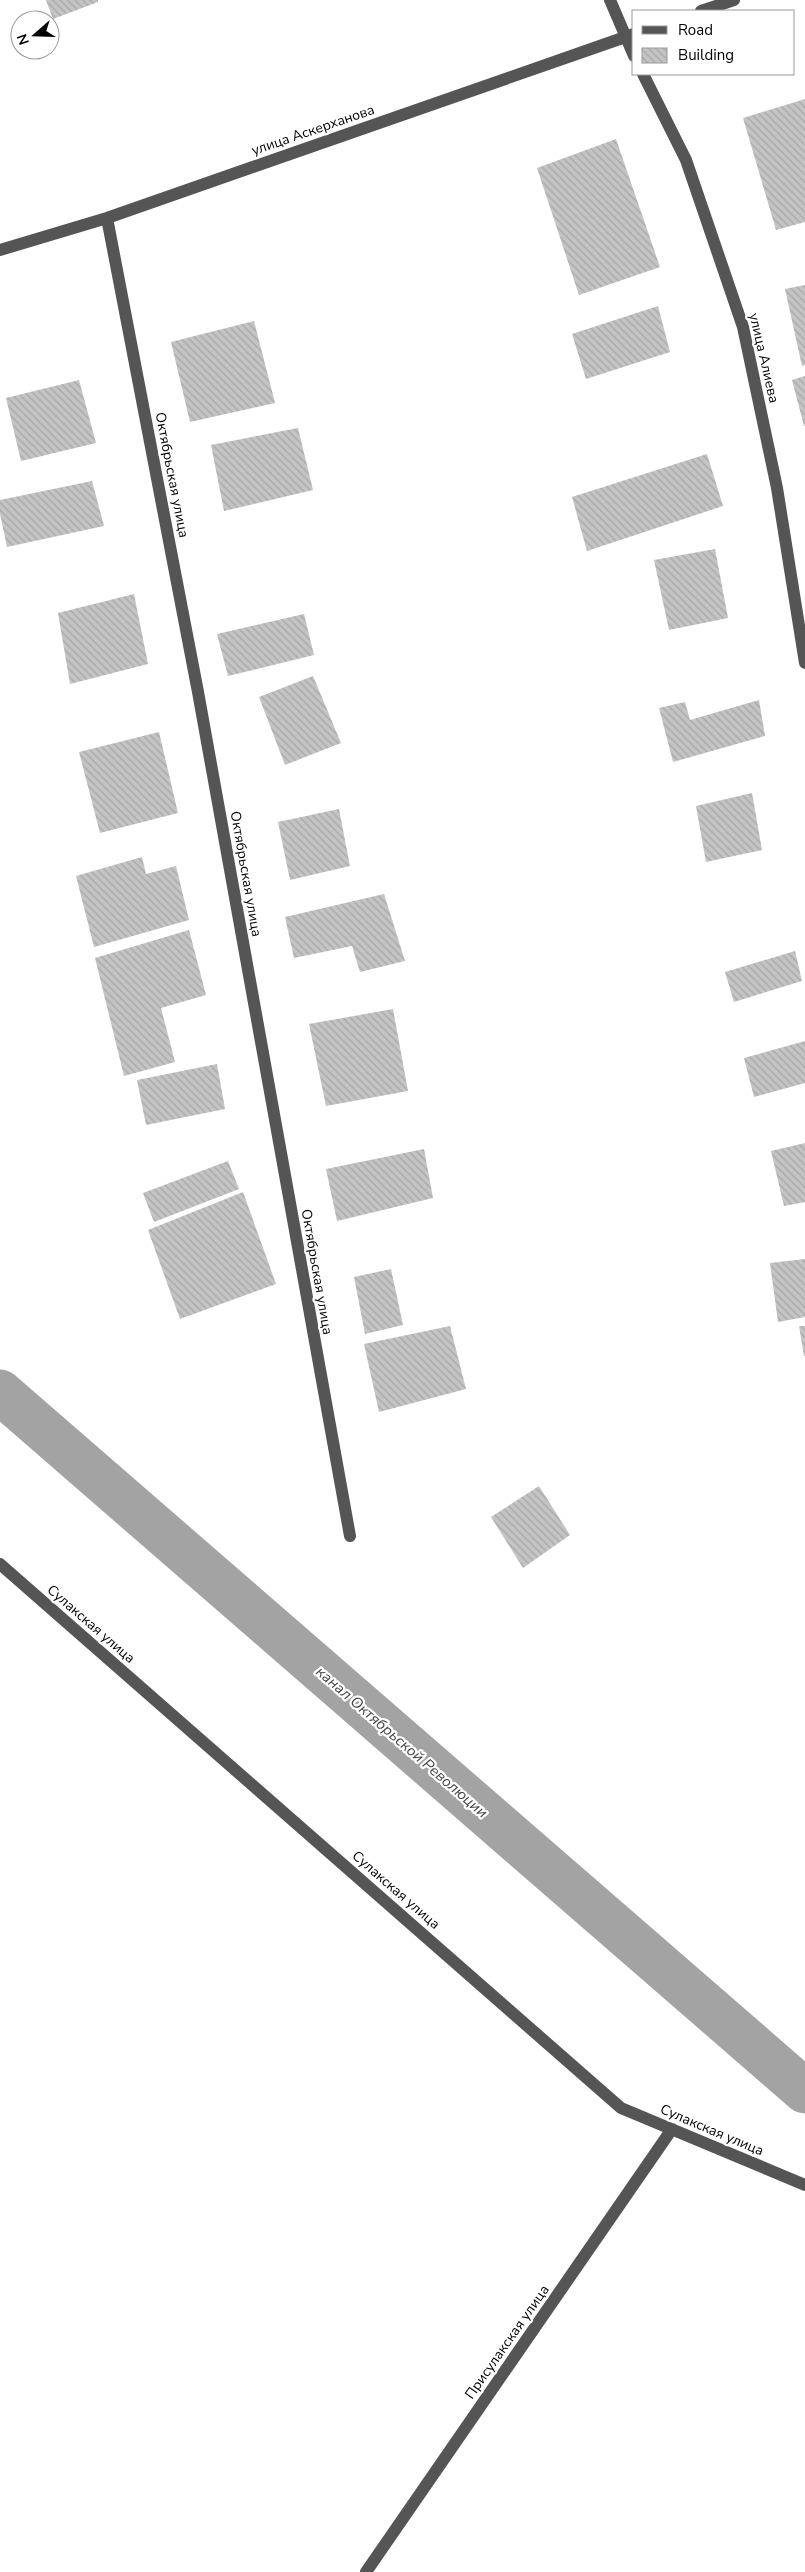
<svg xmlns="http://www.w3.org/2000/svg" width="805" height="2572" font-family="'Nunito Sans',sans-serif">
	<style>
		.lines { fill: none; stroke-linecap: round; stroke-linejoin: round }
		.canal { stroke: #a3a3a3; stroke-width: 45 }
		.building { fill: url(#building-back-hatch) }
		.minor { stroke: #555; stroke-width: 12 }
		.labels { text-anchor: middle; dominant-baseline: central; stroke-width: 4.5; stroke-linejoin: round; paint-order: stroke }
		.street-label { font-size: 14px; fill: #000; stroke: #fff }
		.water-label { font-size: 15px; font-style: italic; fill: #444; stroke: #fff }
	</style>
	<defs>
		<pattern id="building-back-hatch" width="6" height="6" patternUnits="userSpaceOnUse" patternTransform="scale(1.25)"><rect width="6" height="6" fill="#c4c4c4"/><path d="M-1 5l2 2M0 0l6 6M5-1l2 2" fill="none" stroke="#a7a7a7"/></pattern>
	</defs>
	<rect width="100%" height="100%" fill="#fff"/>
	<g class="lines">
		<path class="canal" d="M0,1392L805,2091"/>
	</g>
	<path class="building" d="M46,0H98V2L53,19Z
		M805,99V222L776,230L743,118Z
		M616,139L660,267L579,295L537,168Z
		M805,285V365L802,366L785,289Z
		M658,306L670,352L586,379L572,334Z
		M254,321L275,403L190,422L171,342Z
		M805,376V426H804L792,380Z
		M79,380L96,443L21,461L6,398Z
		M298,428L313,490L224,511L211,445Z
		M707,454L723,506L587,551L572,497Z
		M92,481L104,526L7,547L0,514V500Z
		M715,549L728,618L669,630L654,560Z
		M134,594L148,664L70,684L58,613Z
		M304,614L314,655L228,676L217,634Z
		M313,676L341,743L285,765L259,697Z
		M759,700L765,736L673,762L659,708L685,702L690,720Z
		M159,732L178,813L100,833L79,752Z
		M752,793L762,850L706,862L696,806Z
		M339,809L350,866L290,880L278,822Z
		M142,857L146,874L176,866L189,920L94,947L76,876Z
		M384,894L405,961L360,972L352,946L294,958L285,917Z
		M189,930L206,995L161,1008L175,1062L124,1076L95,958Z
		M795,951L802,981L734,1002L725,972Z
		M393,1009L408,1091L326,1106L309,1024Z
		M805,1041V1083L754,1097L744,1058Z
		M217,1064L225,1109L146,1125L137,1080Z
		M805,1143V1202L784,1206L771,1151Z
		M424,1149L433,1198L337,1221L326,1169Z
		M228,1161L239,1189L154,1222L143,1193Z
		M243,1192L276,1284L180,1319L148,1230Z
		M805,1259V1317L778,1322L770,1263Z
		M391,1269L403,1325L365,1334L354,1277Z
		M450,1326L466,1389L379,1412L364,1344Z
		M799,1326H805V1356H804Z
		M539,1486L570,1535L523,1568L491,1517Z"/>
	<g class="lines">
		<path class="minor" d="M610,0L634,56
			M701,11L734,0
			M643,74L686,160L743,327L777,488L805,663
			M107,218L198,692L350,1536
			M0,250L107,218L634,34
			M0,1564L621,2108L805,2185
			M366,2572L672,2129"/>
	</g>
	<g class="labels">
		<g class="street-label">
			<text transform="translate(313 130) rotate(-19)">улица Аскерханова</text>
			<text transform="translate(764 358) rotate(77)">улица Алиева</text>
			<text transform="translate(172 475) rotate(79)">Октябрьская улица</text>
			<text transform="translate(246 874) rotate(80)">Октябрьская улица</text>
			<text transform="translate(317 1272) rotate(80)">Октябрьская улица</text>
			<text transform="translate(91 1624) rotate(41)">Сулакская улица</text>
			<text transform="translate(396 1890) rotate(41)">Сулакская улица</text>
			<text transform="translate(712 2130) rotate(23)">Сулакская улица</text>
			<text transform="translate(507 2342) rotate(-55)">Присулакская улица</text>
		</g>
		<g class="water-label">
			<text transform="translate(402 1742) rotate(41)">канал Октябрьской Революции</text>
		</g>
	</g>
	<rect x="632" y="10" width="162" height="65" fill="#ffffff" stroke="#999999"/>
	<rect x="642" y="26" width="25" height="8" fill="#555555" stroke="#999999"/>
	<text x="678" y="35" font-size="15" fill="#000000">Road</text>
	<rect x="642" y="48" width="25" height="15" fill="url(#building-back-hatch)" stroke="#999999"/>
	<text x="678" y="60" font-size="15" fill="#000000">Building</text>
	<g transform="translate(35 35) rotate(250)"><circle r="24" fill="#ffffff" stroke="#999999"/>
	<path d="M0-4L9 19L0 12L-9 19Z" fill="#000000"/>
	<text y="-8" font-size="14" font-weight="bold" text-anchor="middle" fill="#000000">N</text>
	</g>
</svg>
